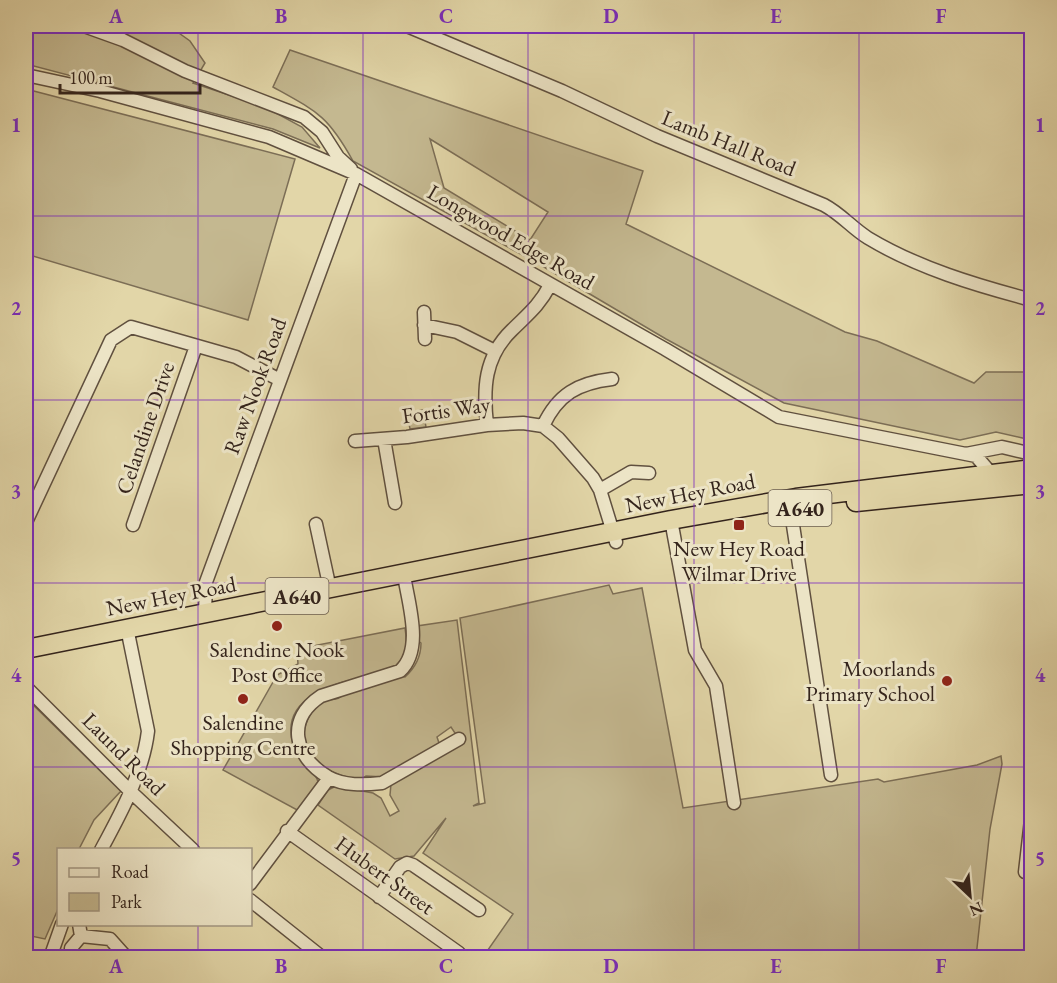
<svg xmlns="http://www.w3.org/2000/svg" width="1057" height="983" font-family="'EB Garamond',serif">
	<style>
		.green { fill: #c4b890; stroke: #7c6e56; stroke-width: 1.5; fill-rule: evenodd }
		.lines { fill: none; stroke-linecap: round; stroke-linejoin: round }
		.minor-casing { stroke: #60503f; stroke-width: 15 }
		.highway-casing { stroke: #34241c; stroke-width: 21 }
		.minor { stroke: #ece4c6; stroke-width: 12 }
		.highway { stroke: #e2d6a8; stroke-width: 18 }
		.grid { fill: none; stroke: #7b2cbf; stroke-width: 1.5; stroke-opacity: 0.55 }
		.poi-dot { fill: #8f2418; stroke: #ece4c6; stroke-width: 2 }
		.labels { text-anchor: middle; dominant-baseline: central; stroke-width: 6; stroke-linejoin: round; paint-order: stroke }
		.shield { fill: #ece4c6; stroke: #6b5e4f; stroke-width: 1.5 }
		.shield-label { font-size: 21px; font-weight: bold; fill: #34241c }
		.street-label { font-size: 22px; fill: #34241c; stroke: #ece4c6 }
		.poi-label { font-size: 22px; fill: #34241c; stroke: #ece4c6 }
		.neatline { fill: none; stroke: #7b2cbf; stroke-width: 2 }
		.grid-label { font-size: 20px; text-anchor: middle; font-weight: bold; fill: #7b2cbf }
	</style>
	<rect width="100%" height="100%" fill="#e2d6a8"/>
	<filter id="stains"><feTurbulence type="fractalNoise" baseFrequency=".00333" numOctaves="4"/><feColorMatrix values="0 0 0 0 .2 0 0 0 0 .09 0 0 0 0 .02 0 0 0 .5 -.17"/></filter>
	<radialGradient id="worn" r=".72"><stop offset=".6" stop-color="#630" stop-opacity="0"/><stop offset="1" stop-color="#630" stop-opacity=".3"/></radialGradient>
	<path class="green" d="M26,26H169L190,41L205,63L193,83L265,107L302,127L320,148L273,129L26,64Z
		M290,50L643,171L626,224L845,332L877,341L974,383L986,372H1031V440L996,432L960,440L784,403L666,339L544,267L353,161C328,116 318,112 273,87ZM430,139L548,212L530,240L444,188Z
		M26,89L295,159L248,320L26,254Z
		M423,410L426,427L410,429L407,413Z
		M609,585L613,594L642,588L683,808L878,779L884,782L977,765L1001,756L1002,764L990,829L976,957H483L513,914L423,853L446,818L414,856L395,859L318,805L328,790L336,786L373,793L381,798L390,816L399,811L390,795L391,784L459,739L451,727L437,737L440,746L385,777L366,776L360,780C312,772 283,740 323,698C333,701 339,700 346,692L399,676L405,677C416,667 421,657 421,643L417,640V626L457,620L479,803L473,806L485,803L460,618Z
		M405,628C408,647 407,659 390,670C354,680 277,689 293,744C298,760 315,768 318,782L299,811L223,770L277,675L298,664L297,649Z
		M26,698L121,791L94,820L79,849L58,850V909L45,939L26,935Z"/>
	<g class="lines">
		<g class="minor-casing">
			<path id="minor" d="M84,26L123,40L185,71L304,117L322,132L338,157L351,169
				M407,26L562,91L657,136L824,205C841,214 852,228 868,238C918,268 975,285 1032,300
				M26,75L100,91L269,137L356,174L665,349L779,417L976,456L995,478
				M424,312L425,339
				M424,325L457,332L495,351
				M487,425C483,389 484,357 512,330C528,314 539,306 550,285
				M543,426C558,394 578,383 612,379
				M384,439L395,503
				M355,441L407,437L487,425L523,423L543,426L558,438L593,478L600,490L616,542
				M966,454L1002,447L1032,454
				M600,490L631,472L649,473
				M789,499L831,775
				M671,520L695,650L716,686L734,803
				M26,522L111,340L131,327L236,357L280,380
				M316,524L330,589
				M133,525L196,346
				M404,575C408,603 424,649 400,671L321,696C286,719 293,756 328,777C344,786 364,785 382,783L459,739
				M205,614L206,582L356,174
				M26,687L130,791L193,850
				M287,831L459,953
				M101,850C121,813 143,773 148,731L127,628
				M1025,872L1032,811
				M250,884L329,778
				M379,897L400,867L407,863L413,865L479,910
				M250,900L323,958
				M81,936L110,939L127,958
				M50,958L62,924
				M71,958V948L81,936L79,924"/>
		</g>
		<g class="highway-casing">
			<path id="highway" d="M856,502L1032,484
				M26,649L671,520L796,498L1032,469"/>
		</g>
		<use href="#minor" class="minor"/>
		<use href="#highway" class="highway"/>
	</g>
	<path class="grid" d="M198,26V850M363,26V958M528,26V958M694,26V958M859,26V958M26,216H1032M26,400H1032M26,583H1032M26,767H1032M198,924V958"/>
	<g class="poi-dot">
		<rect x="733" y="519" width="12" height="12" rx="3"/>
		<circle cx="277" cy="626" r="6"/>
		<circle cx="947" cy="681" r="6"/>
		<circle cx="243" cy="699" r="6"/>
	</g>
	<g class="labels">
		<g class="shield">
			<rect x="768.5" y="490" width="63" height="36" rx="4.5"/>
			<rect x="265.5" y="578" width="63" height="36" rx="4.5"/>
		</g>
		<g class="shield-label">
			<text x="800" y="508">A640</text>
			<text x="297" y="596">A640</text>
		</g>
		<g class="street-label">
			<text transform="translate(729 143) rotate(22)">Lamb Hall Road</text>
			<text transform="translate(511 237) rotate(30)">Longwood Edge Road</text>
			<text transform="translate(255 386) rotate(-70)">Raw Nook Road</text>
			<text transform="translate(446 410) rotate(-8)">Fortis Way</text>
			<text transform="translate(145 428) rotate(-71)">Celandine Drive</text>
			<text transform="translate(690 493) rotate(-11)">New Hey Road</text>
			<text transform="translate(171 596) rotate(-11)">New Hey Road</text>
			<text transform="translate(124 754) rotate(45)">Laund Road</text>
			<text transform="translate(385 875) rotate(36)">Hubert Street</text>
		</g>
		<g class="poi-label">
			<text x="739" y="548">New Hey Road<tspan x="739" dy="25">Wilmar Drive</tspan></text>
			<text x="277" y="649">Salendine Nook<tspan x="277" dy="25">Post Office</tspan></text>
			<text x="935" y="668" text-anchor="end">Moorlands<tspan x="935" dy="25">Primary School</tspan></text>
			<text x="243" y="722">Salendine<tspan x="243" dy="25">Shopping Centre</tspan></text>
		</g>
	</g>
	<rect width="1057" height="983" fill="none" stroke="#e2d6a8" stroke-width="66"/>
	<rect x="57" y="848" width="195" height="78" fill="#ece4c6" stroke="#a29782" stroke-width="1.5"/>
	<rect x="69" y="868" width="30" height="9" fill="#ece4c6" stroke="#a29782" stroke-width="1.5"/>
	<text x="111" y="878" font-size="18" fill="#34241c">Road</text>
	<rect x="69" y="893" width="30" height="18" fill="#c4b890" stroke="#a29782" stroke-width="1.5"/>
	<text x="111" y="908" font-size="18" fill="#34241c">Park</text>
	<g transform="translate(970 896) rotate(154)" stroke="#ece4c6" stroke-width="4.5" paint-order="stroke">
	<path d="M0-4.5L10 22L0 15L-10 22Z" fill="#34241c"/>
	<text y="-9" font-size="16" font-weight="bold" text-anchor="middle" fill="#34241c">N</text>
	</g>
	<path d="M60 84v9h140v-9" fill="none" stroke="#34241c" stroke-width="3"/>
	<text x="69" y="84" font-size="18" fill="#34241c" stroke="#ece4c6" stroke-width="4.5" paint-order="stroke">100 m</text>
	<rect x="33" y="33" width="991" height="917" class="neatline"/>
	<g class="grid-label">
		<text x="116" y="23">A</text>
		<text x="281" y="23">B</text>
		<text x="446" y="23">C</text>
		<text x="611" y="23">D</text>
		<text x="776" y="23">E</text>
		<text x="941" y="23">F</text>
		<text x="16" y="132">1</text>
		<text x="1040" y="132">1</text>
		<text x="16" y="315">2</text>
		<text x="1040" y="315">2</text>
		<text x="16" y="498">3</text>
		<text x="1040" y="498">3</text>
		<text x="16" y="682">4</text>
		<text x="1040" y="682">4</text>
		<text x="16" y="865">5</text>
		<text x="1040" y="865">5</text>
		<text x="116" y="973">A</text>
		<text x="281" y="973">B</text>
		<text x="446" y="973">C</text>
		<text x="611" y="973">D</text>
		<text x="776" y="973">E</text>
		<text x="941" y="973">F</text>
	</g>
	<rect width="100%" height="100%" filter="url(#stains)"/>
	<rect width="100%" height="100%" fill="url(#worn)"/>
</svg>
